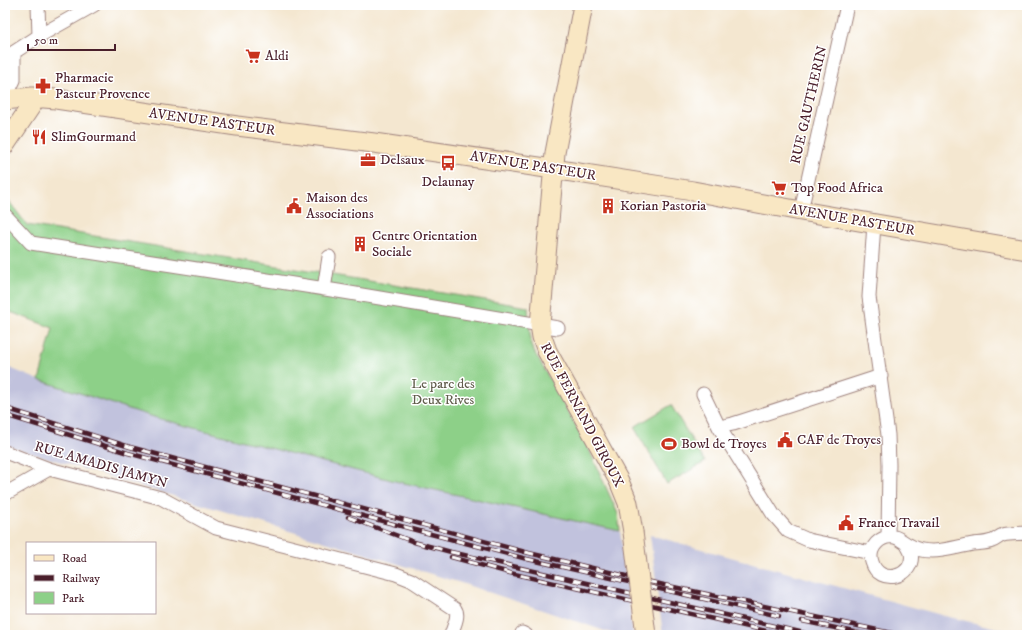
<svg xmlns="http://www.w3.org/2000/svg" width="1032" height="640" font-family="'IM FELL DW Pica',serif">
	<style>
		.industrial { fill: #c1c2dd }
		.green { fill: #8dd088; stroke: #6c785a }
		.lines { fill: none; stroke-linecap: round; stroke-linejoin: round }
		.street-casing { stroke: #9f837e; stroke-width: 15 }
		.secondary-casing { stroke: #9f837e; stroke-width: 21 }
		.street { stroke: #fff; stroke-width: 13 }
		.secondary { stroke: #f9e7c3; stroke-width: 19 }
		.rail-casing { stroke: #4a1f2b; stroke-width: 4.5 }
		.rail { stroke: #fff; stroke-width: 3; stroke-dasharray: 9; stroke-linecap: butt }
		.secondary-bridge-casing { stroke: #9f837e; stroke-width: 21; stroke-linecap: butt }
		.secondary-bridge { stroke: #f9e7c3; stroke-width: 19 }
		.labels { text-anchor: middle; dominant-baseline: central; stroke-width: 3; stroke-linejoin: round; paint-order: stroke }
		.poi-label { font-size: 14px; fill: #4a1f2b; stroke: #fff; text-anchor: start }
		.street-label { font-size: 14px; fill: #4a1f2b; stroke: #fff }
		.park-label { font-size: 14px; fill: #615d4c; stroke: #fff }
	</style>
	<rect width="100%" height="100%" fill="#fff"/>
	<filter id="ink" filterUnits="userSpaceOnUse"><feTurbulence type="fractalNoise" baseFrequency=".025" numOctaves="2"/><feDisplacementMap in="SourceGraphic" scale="8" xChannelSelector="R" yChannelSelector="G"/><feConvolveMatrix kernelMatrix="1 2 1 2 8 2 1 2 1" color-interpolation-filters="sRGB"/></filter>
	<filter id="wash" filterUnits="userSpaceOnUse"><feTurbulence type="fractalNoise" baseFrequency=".012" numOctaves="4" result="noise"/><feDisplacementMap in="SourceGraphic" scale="16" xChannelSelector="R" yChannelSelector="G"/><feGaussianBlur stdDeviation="0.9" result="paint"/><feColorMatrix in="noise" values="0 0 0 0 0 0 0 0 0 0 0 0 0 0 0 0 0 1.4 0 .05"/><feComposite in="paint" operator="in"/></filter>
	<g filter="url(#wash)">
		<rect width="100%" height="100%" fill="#f4e7d0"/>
		<path class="industrial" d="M5,366L39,380L395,481L620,531L633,635H617L461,583L5,445Z
			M650,535L945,616L1027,635H663Z"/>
		<path class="green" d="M5,196L27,225L528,307L531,346L588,447L618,514L620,531L395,481L157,418L39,380L53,328L5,310Z
			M671,405L705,462L667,484L634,427Z"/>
	</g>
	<g filter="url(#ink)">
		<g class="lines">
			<g class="street-casing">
				<path id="street" d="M38,5L39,36
					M5,58L39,36L94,5
					M5,99L14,80V53
					M801,211L847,5
					M5,215L31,243L338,291L558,328
					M874,224L869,297L888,435L889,465L888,537
					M324,289L329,257
					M703,394L719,427L773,514L788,531L808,540L871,553
					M719,427L733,424L881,376
					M5,452L49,469L161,498L216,528L396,574L411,580L455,609C460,616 453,627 451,635
					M5,494L49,469
					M907,545C908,547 910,550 911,553C916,577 879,587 872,562C868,551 876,540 887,537C897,535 901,541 909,545C915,549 925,551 932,551C944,551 957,547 968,545C976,543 985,544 992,541C996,540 999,536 1003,535C1010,533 1019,534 1027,533
					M522,633L526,635"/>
			</g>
			<g class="secondary-casing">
				<path id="secondary" d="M583,5L555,153L540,325L542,337L547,351L619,481L628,503L633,532
					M5,100L32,97L56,99L237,126L374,143L553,169L693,191L801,211L1027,250
					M5,145L37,97"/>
			</g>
			<use href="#street" class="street"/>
			<use href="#secondary" class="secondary"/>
			<g class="rail-casing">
				<path id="rail" d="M5,408L130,447L529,553L664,585L901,635
					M5,415L128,453L427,533L527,559L779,616
					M348,517L414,542L451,552L813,635
					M451,557L510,573L784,635
					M802,621L869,635"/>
			</g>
			<use href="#rail" class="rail"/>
			<g class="secondary-bridge-casing">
				<path id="secondary-bridge" d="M633,532L646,635"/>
			</g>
			<use href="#secondary-bridge" class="secondary-bridge"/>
		</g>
	</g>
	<defs>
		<g id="supermarket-bare" transform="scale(1.2)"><path d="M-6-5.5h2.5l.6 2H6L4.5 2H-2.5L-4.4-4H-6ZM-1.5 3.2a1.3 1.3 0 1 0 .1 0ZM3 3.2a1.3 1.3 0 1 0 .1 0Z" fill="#c8321e" stroke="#fff" stroke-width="2.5" paint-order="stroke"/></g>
		<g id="pharmacy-bare" transform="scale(1.2)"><path d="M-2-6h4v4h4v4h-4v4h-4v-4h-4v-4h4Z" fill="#c8321e" stroke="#fff" stroke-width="2.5" paint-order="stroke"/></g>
		<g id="restaurant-bare" transform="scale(1.2)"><path d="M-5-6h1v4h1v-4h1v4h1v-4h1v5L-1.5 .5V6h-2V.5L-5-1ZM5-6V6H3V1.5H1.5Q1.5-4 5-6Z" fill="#c8321e" stroke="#fff" stroke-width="2.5" paint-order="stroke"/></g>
		<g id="office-bare" transform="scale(1.2)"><path d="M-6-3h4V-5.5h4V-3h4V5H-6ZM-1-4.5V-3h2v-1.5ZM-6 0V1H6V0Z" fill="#c8321e" stroke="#fff" stroke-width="2.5" paint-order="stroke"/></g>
		<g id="bus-bare" transform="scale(1.2)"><path d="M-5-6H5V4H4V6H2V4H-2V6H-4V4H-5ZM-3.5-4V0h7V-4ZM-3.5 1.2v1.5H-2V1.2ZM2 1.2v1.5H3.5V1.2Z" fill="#c8321e" stroke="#fff" stroke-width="2.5" paint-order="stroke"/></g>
		<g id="civic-bare" transform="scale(1.2)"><path d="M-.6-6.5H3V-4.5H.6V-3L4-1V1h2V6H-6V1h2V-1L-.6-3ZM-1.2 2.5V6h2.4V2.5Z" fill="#c8321e" stroke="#fff" stroke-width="2.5" paint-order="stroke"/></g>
		<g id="building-bare" transform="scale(1.2)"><path d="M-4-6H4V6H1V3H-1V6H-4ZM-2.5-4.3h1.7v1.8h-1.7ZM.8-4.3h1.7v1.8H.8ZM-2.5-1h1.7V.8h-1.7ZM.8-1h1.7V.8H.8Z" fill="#c8321e" stroke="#fff" stroke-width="2.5" paint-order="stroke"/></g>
		<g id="stadium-bare" transform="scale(1.2)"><path d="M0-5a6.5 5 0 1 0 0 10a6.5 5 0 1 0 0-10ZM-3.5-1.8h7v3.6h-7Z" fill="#c8321e" stroke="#fff" stroke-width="2.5" paint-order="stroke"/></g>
	</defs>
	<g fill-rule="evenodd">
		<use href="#supermarket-bare" x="253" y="56"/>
		<use href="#pharmacy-bare" x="43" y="86"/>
		<use href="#restaurant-bare" x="39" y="137"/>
		<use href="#office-bare" x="368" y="160"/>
		<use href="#bus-bare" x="448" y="163"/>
		<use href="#supermarket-bare" x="779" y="188"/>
		<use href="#civic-bare" x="294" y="206"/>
		<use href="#building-bare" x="608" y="206"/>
		<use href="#building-bare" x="360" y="244"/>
		<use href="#civic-bare" x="785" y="440"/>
		<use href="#stadium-bare" x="669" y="444"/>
		<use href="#civic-bare" x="846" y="523"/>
	</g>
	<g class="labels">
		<g class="poi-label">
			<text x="265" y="56">Aldi</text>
			<text x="55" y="78">Pharmacie<tspan x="55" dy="16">Pasteur Provence</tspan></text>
			<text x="51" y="137">SlimGourmand</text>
			<text x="380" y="160">Delsaux</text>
			<text x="448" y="182" text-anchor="middle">Delaunay</text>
			<text x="791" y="188">Top Food Africa</text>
			<text x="306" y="198">Maison des<tspan x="306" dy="16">Associations</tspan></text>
			<text x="620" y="206">Korian Pastoria</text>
			<text x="372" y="236">Centre Orientation<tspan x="372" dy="16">Sociale</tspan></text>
			<text x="797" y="440">CAF de Troyes</text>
			<text x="681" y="444">Bowl de Troyes</text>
			<text x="858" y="523">France Travail</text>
		</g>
		<g class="street-label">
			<text transform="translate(809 105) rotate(-77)">RUE GAUTHERIN</text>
			<text transform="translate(212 122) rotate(8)">AVENUE PASTEUR</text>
			<text transform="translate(533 166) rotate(9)">AVENUE PASTEUR</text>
			<text transform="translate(852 220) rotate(10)">AVENUE PASTEUR</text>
			<text transform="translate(582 415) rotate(62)">RUE FERNAND GIROUX</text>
			<text transform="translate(101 465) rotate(16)">RUE AMADIS JAMYN</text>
		</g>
		<g class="park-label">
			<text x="443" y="384">Le parc des<tspan x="443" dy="16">Deux Rives</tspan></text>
		</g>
	</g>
	<rect width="1032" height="640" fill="none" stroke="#fff" stroke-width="20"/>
	<rect x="26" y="542" width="130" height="72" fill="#ffffff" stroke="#b7a5aa"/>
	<rect x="34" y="555" width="20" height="6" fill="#f9e7c3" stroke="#b7a5aa"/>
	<text x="62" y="562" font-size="12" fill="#4a1f2b">Road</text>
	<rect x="34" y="575" width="20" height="6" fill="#4a1f2b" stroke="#b7a5aa"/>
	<text x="62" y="582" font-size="12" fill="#4a1f2b">Railway</text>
	<rect x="34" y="592" width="20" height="12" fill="#8dd088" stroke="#b7a5aa"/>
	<text x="62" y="602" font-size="12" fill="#4a1f2b">Park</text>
	<path d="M28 44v6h87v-6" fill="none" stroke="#4a1f2b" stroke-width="2"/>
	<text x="34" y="44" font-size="12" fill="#4a1f2b" stroke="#ffffff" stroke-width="3" paint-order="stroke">50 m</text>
</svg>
